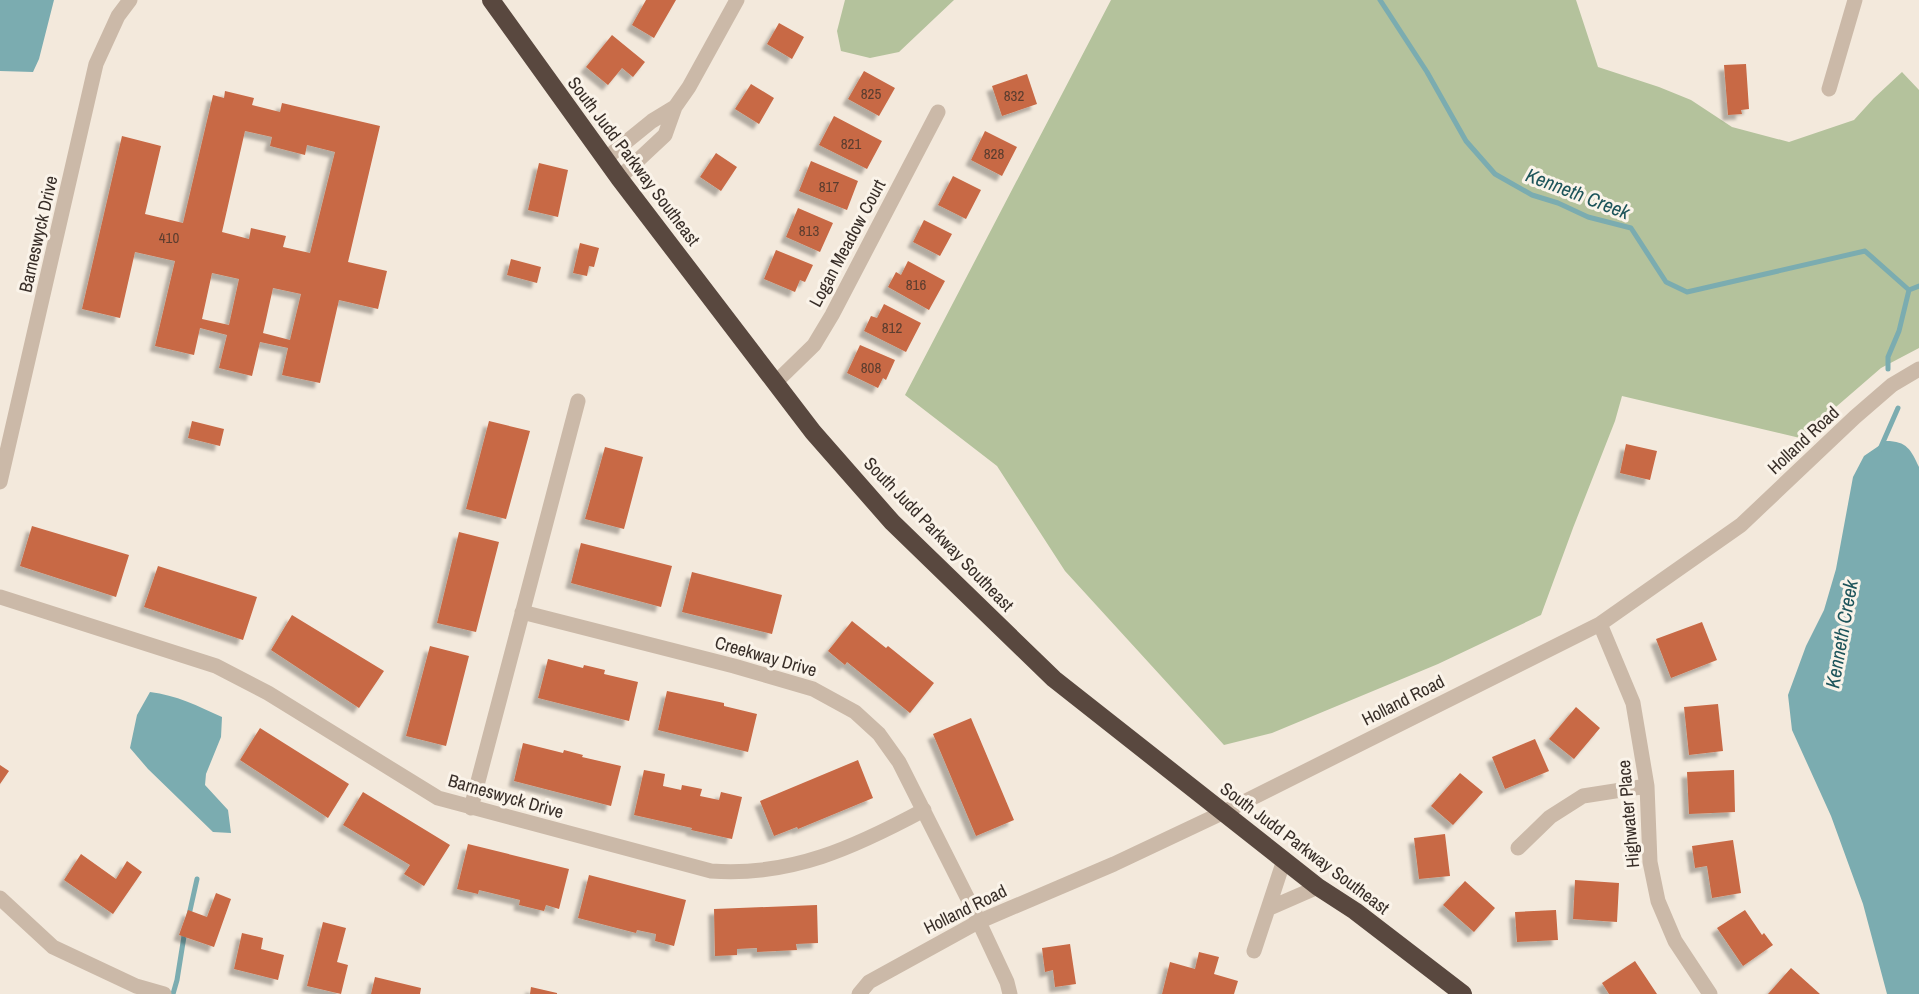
<svg xmlns="http://www.w3.org/2000/svg" width="1919" height="994" font-family="'Archivo Narrow',sans-serif">
	<style>
		.green { fill: #b4c29c }
		.water { fill: #7bacb0 }
		.lines { fill: none; stroke-linecap: round; stroke-linejoin: round }
		.stream { stroke: #7bacb0; stroke-width: 5 }
		.building { fill: #c86945; fill-rule: evenodd; filter: url(#shadow) }
		.minor { stroke: #cbb9a8; stroke-width: 15 }
		.highway { stroke: #59483f; stroke-width: 18 }
		.labels { text-anchor: middle; dominant-baseline: central; stroke-width: 6; stroke-linejoin: round; paint-order: stroke }
		.number-label { font-size: 15px; fill: #5c3d2f }
		.street-label { font-size: 18px; fill: #382e28; stroke: #faf3e9 }
		.water-label { font-size: 20px; font-style: italic; fill: #1d545a; stroke: #faf3e9 }
	</style>
	<defs>
		<filter id="shadow"><feDropShadow dx="-5.5" dy="5.5" stdDeviation="1.5" flood-color="#0004"/></filter>
	</defs>
	<rect width="100%" height="100%" fill="#f3e9dc"/>
	<path class="green" d="M845,0H954L899,52L870,58L841,51L837,31Z
		M1111,0H1576L1598,67L1659,87L1691,100L1732,127L1789,142L1854,120L1874,98L1902,72L1919,90V348L1881,368L1800,438L1622,396L1615,421L1573,528L1541,615L1438,664L1272,733L1224,745L1065,571L997,466L905,395Z"/>
	<path class="water" d="M0,0H54L39,59L33,72L0,71Z
		M1886,441C1907,441 1911,450 1919,467V994H1887L1863,904L1831,816L1792,730L1788,695L1806,646L1824,610L1836,569L1853,477L1864,456Z
		M150,692C176,695 198,706 222,717L221,737L206,774L205,785L228,810L231,833L213,832L148,769L130,748L137,715Z"/>
	<g class="lines">
		<path class="stream" d="M1380,0L1427,72L1466,141L1495,174L1532,195L1558,203L1588,217L1631,228L1666,282L1687,292L1865,251L1909,290L1899,331L1888,357V369
			M1909,290L1919,286
			M1880,449L1898,408
			M189,915L197,879
			M173,994L177,980L185,930"/>
	</g>
	<path class="building" d="M646,0H676L654,38L632,25Z
		M779,23L804,37L792,59L767,44Z
		M612,35L645,62L633,77L622,68L608,85L586,67Z
		M1746,64L1749,109L1741,110L1742,114L1728,115L1724,65Z
		M864,71L895,88L879,116L848,99Z
		M1027,74L1037,104L1002,116L992,86Z
		M751,84L774,98L759,124L735,109Z
		M225,91L254,98L252,105L280,112L282,103L380,126L348,262L387,271L378,309L339,300L320,383L282,375L288,348L260,342L252,376L219,368L227,335L200,328L194,355L155,346L175,261L135,252L120,318L82,309L122,136L161,146L145,214L183,223L213,95L224,98ZM245,131L272,137L270,146L305,155L307,145L335,152L310,253L283,247L286,236L251,228L249,239L222,232ZM212,273L239,279L229,325L202,319ZM273,288L301,294L290,340L263,333Z
		M834,116L882,141L867,169L819,145Z
		M985,131L1017,147L1002,176L971,160Z
		M716,153L737,167L721,191L700,177Z
		M811,161L858,181L847,210L799,191Z
		M539,163L568,170L558,217L528,210Z
		M953,176L981,190L966,219L938,205Z
		M798,208L833,223L820,252L786,237Z
		M924,220L952,234L940,256L913,242Z
		M580,243L599,248L594,267L589,266L587,276L573,273Z
		M776,250L813,265L805,282L800,280L795,292L764,279Z
		M511,259L541,267L537,283L507,275Z
		M908,261L945,281L929,310L888,287L896,272L901,275Z
		M884,304L921,323L906,352L864,331L871,316L877,318Z
		M860,345L895,360L886,380L883,378L878,388L847,373Z
		M192,421L224,429L220,446L188,438Z
		M489,421L530,431L506,519L466,509Z
		M1626,444L1657,451L1650,480L1620,473Z
		M605,447L643,457L624,529L585,519Z
		M32,526L129,555L116,597L20,566Z
		M459,532L499,542L476,632L437,623Z
		M581,543L672,566L661,607L571,583Z
		M158,566L257,597L243,640L144,607Z
		M692,572L782,595L772,634L682,612Z
		M292,615L384,671L359,708L271,650Z
		M852,621L886,648L888,646L934,683L910,713L847,662L845,665L828,651Z
		M1702,622L1717,660L1671,678L1656,639Z
		M430,646L469,656L446,746L406,736Z
		M548,659L583,668L584,665L605,670L604,674L638,682L629,721L538,698Z
		M667,691L724,703V706L757,714L748,752L658,730Z
		M1718,704L1723,751L1689,755L1684,707Z
		M1576,707L1600,728L1574,759L1549,739Z
		M971,718L1014,820L976,836L933,734Z
		M260,728L349,784L328,818L240,760Z
		M1535,739L1549,771L1505,789L1492,757Z
		M523,743L563,753L564,750L583,755L582,757L621,766L611,806L514,781Z
		M858,760L873,798L798,829L797,827L774,836L760,801Z
		M0,765L9,771L0,784Z
		M644,770L665,774L663,786L681,790L682,785L702,789L700,796L719,800L721,792L742,797L732,839L691,830L692,828L634,815Z
		M1734,770L1735,812L1689,814L1687,772Z
		M1460,773L1483,792L1453,825L1431,806Z
		M363,792L450,845L424,886L404,874L410,865L343,825Z
		M1445,834L1450,876L1419,879L1414,838Z
		M1733,840L1741,893L1712,898L1707,866L1695,868L1692,846Z
		M468,844L569,869L559,909L546,905L544,911L519,905L520,900L479,890L478,894L457,889Z
		M81,854L116,879L127,861L142,872L113,914L64,880Z
		M589,875L686,900L674,946L655,941L656,934L637,930L636,933L578,918Z
		M1575,880L1619,883L1617,922L1573,919Z
		M1465,881L1495,908L1474,932L1443,905Z
		M216,893L231,899L214,947L179,935L188,910L207,917Z
		M817,905L818,943L796,944L797,950L757,952V948L737,949V955L715,956L714,909Z
		M1556,910L1558,940L1517,942L1515,912Z
		M1745,910L1762,935L1764,933L1773,945L1743,966L1717,928Z
		M323,922L346,928L337,962L348,965L341,994L307,986Z
		M242,933L263,938L261,949L284,955L278,980L234,969Z
		M1070,944L1076,984L1055,987L1053,970L1045,972L1042,948Z
		M1199,952L1219,957L1214,974L1238,981L1234,994H1162L1170,962L1195,969Z
		M1635,961L1657,994H1609L1602,983Z
		M1791,968L1820,994H1768Z
		M375,977L421,988L420,994H371Z
		M531,987L557,993V994H530Z"/>
	<g class="lines">
		<path class="minor" d="M1829,89L1855,0
			M605,159L652,121L675,107
			M619,178L665,135L675,107L689,87L737,0
			M776,382L814,345L832,315L938,112
			M0,482L96,64L118,16L130,0
			M0,597L216,666L268,693L438,798L711,871C791,877 855,847 924,810
			M522,612L734,666L813,689L855,712L879,734L899,762L971,905L1007,982L1010,994
			M1600,624L1633,703L1647,786L1650,862L1658,901L1675,941L1710,994
			M471,808L578,401
			M1518,848L1550,817L1583,796L1647,786
			M0,898L53,947L136,986L164,994
			M1270,908L1318,887
			M1254,951L1284,860
			M859,994L869,982L978,922L1114,864L1222,813L1600,624L1741,525L1855,417L1892,385L1919,369"/>
		<path class="highway" d="M491,0L619,178L813,432L892,522L1054,679L1318,887L1355,911L1463,994"/>
	</g>
	<g class="labels">
		<g class="number-label">
			<text x="871" y="93">825</text>
			<text x="1014" y="95">832</text>
			<text x="851" y="143">821</text>
			<text x="994" y="153">828</text>
			<text x="829" y="186">817</text>
			<text x="809" y="230">813</text>
			<text x="169" y="237">410</text>
			<text x="916" y="284">816</text>
			<text x="892" y="327">812</text>
			<text x="871" y="367">808</text>
		</g>
		<g class="street-label">
			<text transform="translate(634 161) rotate(53)">South Judd Parkway Southeast</text>
			<text transform="translate(38 234) rotate(-77)">Barneswyck Drive</text>
			<text transform="translate(847 243) rotate(-62)">Logan Meadow Court</text>
			<text transform="translate(1803 440) rotate(-43)">Holland Road</text>
			<text transform="translate(939 534) rotate(46)">South Judd Parkway Southeast</text>
			<text transform="translate(766 656) rotate(16)">Creekway Drive</text>
			<text transform="translate(1403 700) rotate(-27)">Holland Road</text>
			<text transform="translate(506 796) rotate(16)">Barneswyck Drive</text>
			<text transform="translate(1628 814) rotate(-95)">Highwater Place</text>
			<text transform="translate(1305 848) rotate(37)">South Judd Parkway Southeast</text>
			<text transform="translate(965 909) rotate(-26)">Holland Road</text>
		</g>
		<g class="water-label">
			<text transform="translate(1578 193) rotate(21)">Kenneth Creek</text>
			<text transform="translate(1841 634) rotate(-80)">Kenneth Creek</text>
		</g>
	</g>
</svg>
